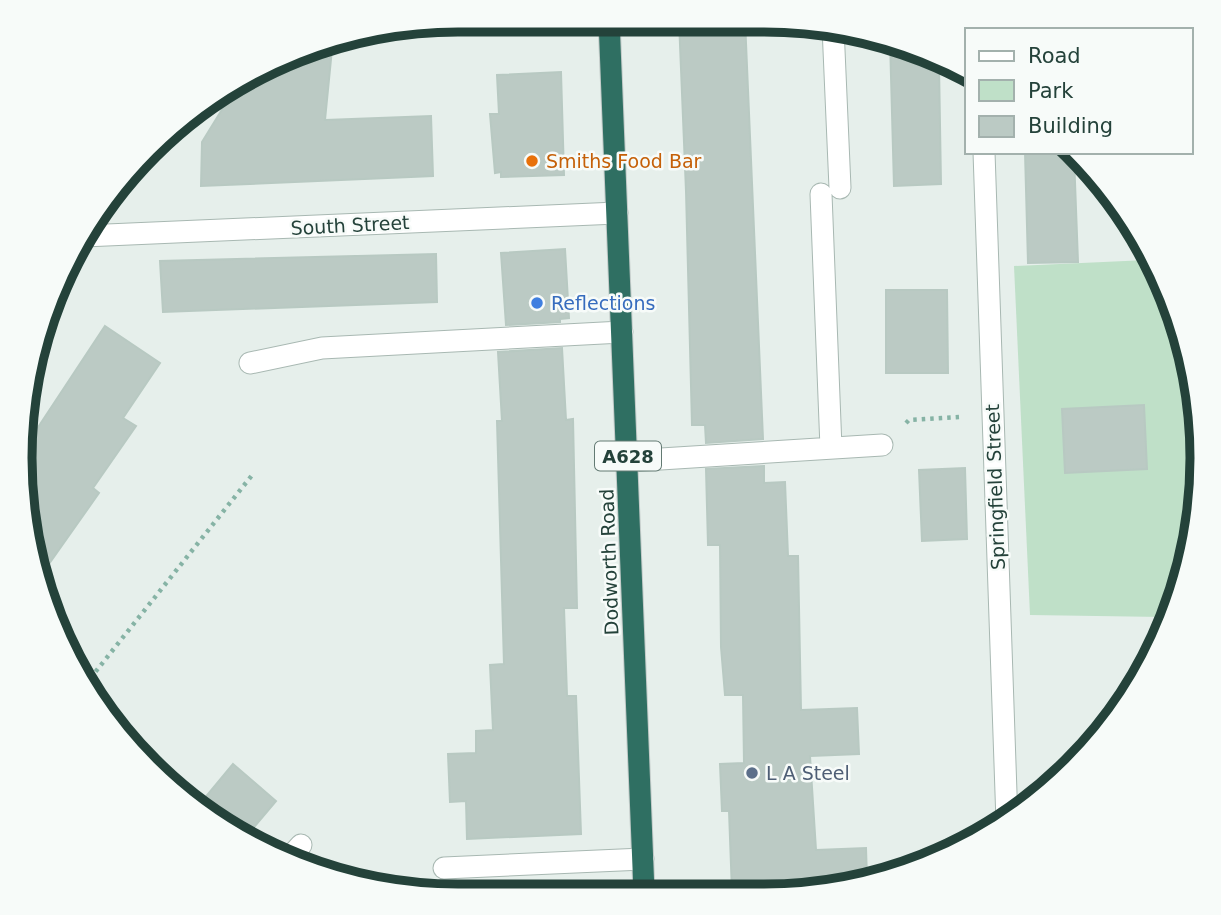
<svg xmlns="http://www.w3.org/2000/svg" width="1221" height="915" font-family="'DejaVu Sans',sans-serif">
	<style>
		.green { fill: #bfe0c8 }
		.building { fill: #bbcac4; stroke: #b8c9c2; stroke-width: 2 }
		.lines { fill: none; stroke-linecap: round; stroke-linejoin: round }
		.lane-casing { stroke: #a8b8b2; stroke-width: 23 }
		.street-casing { stroke: #a8b8b2; stroke-width: 23 }
		.highway-casing { stroke: #c2cac8; stroke-width: 23 }
		.path { stroke: #86b3a5; stroke-width: 4.5; stroke-dasharray: 3.5 5; stroke-linecap: butt }
		.lane { stroke: #fff; stroke-width: 21 }
		.street { stroke: #fff; stroke-width: 21 }
		.highway { stroke: #2f6f62; stroke-width: 21 }
		.food-dot { fill: #e8710a; stroke: #f7fbf9; stroke-width: 2.5 }
		.shop-dot { fill: #3f7fe0; stroke: #f7fbf9; stroke-width: 2.5 }
		.service-dot { fill: #5c6f8a; stroke: #f7fbf9; stroke-width: 2.5 }
		.labels { text-anchor: middle; dominant-baseline: central; stroke-width: 5; stroke-linejoin: round; paint-order: stroke }
		.shield { fill: #f7fbf9; stroke: #637a73; stroke-width: 2 }
		.shield-label { font-size: 18px; font-weight: bold; fill: #24423a }
		.food-label { font-size: 19px; fill: #c56008; stroke: #f7fbf9; text-anchor: start }
		.street-label { font-size: 19px; fill: #24423a; stroke: #f7fbf9 }
		.shop-label { font-size: 19px; fill: #366cbe; stroke: #f7fbf9; text-anchor: start }
		.service-label { font-size: 19px; fill: #4e5e75; stroke: #f7fbf9; text-anchor: start }
		.rim { fill: none; stroke: #24423a; stroke-width: 9 }
	</style>
	<rect width="100%" height="100%" fill="#e6efeb"/>
	<path class="green" d="M1147,260L1193,372V543L1163,617L1030,615L1014,266Z"/>
	<path class="building" d="M679,20H745L763,439L706,443L705,425H692L686,191Z
		M333,39L325,120L431,116L433,176L201,186L202,142L242,77Z
		M890,40L939,65L941,184L894,186Z
		M561,72L564,175L501,177V172L495,173L490,114H499L497,75Z
		M1025,152H1070L1074,156L1078,262L1028,263Z
		M565,249L569,318L560,319V322L506,325L501,253Z
		M436,254L437,302L163,312L160,261Z
		M886,290H947L948,373H886Z
		M105,326L160,363L123,418L136,426L93,488L99,493L39,578L20,486L23,450Z
		M562,348L566,420L573,419L577,608H564L567,696H576L581,834L467,839L466,801L450,802L448,754L476,753V731L493,730L490,665L504,664L497,421H502L498,352Z
		M1144,405L1147,469L1065,473L1062,409Z
		M764,466V483L785,482L788,556H798L801,710L857,708L859,754L810,756L816,850L866,848L867,879L820,892H732L729,811H722L720,764L744,763L743,695H725L721,647L720,545H708L706,469Z
		M965,468L967,539L922,541L919,470Z
		M233,764L276,801L244,839L238,837L198,806Z"/>
	<g class="lines">
		<g class="lane-casing">
			<path id="lane" d="M833,27L840,188
				M821,194L831,448
				M250,363L322,348L622,332
				M629,461L882,445
				M444,868L643,859"/>
		</g>
		<g class="street-casing">
			<path id="street" d="M984,152L1007,822
				M84,236L617,213
				M292,855L301,845"/>
		</g>
		<g class="highway-casing">
			<path id="highway" d="M609,20L644,892"/>
		</g>
		<path class="path" d="M906,423L909,420L959,417
			M85,685L253,474"/>
		<use href="#lane" class="lane"/>
		<use href="#street" class="street"/>
		<use href="#highway" class="highway"/>
	</g>
	<circle class="food-dot" cx="532" cy="161" r="7"/>
	<circle class="shop-dot" cx="537" cy="303" r="7"/>
	<circle class="service-dot" cx="752" cy="773" r="7"/>
	<g class="labels">
		<rect class="shield" x="595" y="441.5" width="66" height="29" rx="5"/>
		<g class="shield-label">
			<text x="628" y="456">A628</text>
		</g>
		<g class="food-label">
			<text x="546" y="161">Smiths Food Bar</text>
		</g>
		<g class="street-label">
			<text transform="translate(350 225) rotate(-3)">South Street</text>
			<text transform="translate(995 487) rotate(-92)">Springfield Street</text>
			<text transform="translate(609 562) rotate(-92)">Dodworth Road</text>
		</g>
		<g class="shop-label">
			<text x="551" y="303">Reflections</text>
		</g>
		<g class="service-label">
			<text x="766" y="773">L A Steel</text>
		</g>
	</g>
	<path d="M0 0H1221V915H0ZM458 32H764A426 426 0 0 1 1190 458V458A426 426 0 0 1 764 884H458A426 426 0 0 1 32 458V458A426 426 0 0 1 458 32Z" fill="#f7fbf9" fill-rule="evenodd"/>
	<path class="rim" d="M458 32H764A426 426 0 0 1 1190 458V458A426 426 0 0 1 764 884H458A426 426 0 0 1 32 458V458A426 426 0 0 1 458 32Z"/>
	<rect x="965" y="28" width="228" height="126" fill="#f7fbf9" stroke="#a3b1ad" stroke-width="2"/>
	<rect x="979" y="51" width="35" height="10" fill="#ffffff" stroke="#a3b1ad" stroke-width="2"/>
	<text x="1028" y="63" font-size="21" fill="#24423a">Road</text>
	<rect x="979" y="80" width="35" height="21" fill="#bfe0c8" stroke="#a3b1ad" stroke-width="2"/>
	<text x="1028" y="98" font-size="21" fill="#24423a">Park</text>
	<rect x="979" y="116" width="35" height="21" fill="#bbcac4" stroke="#a3b1ad" stroke-width="2"/>
	<text x="1028" y="133" font-size="21" fill="#24423a">Building</text>
</svg>
